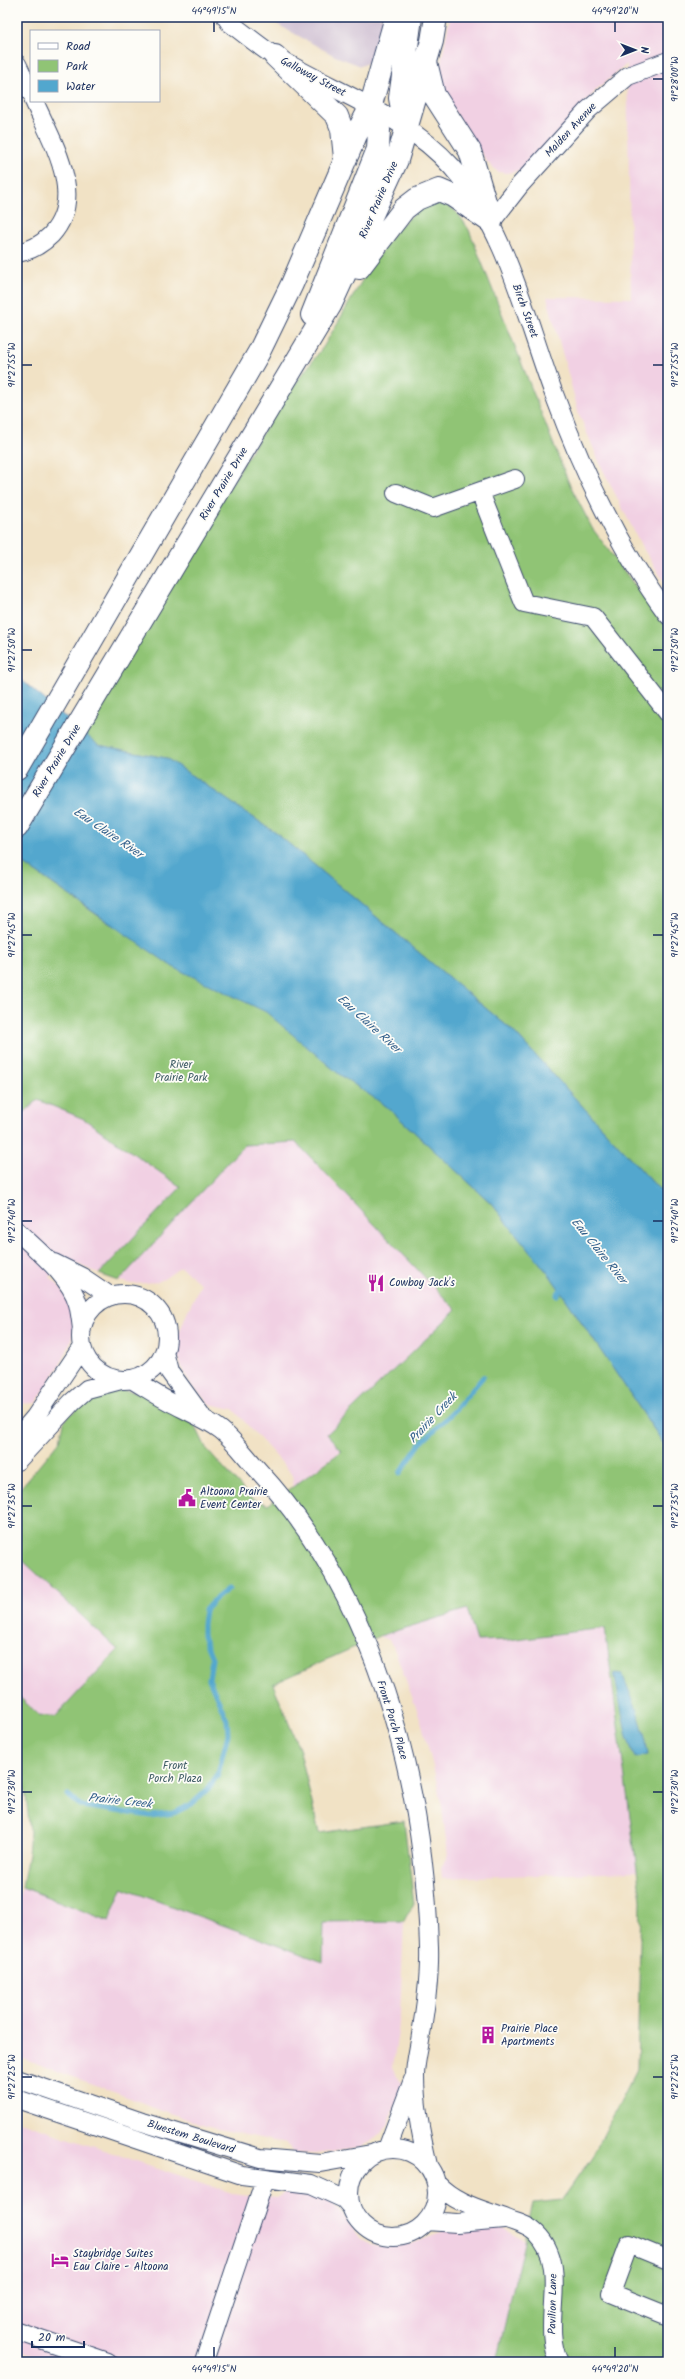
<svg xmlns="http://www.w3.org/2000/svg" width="685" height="2379" font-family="Kalam,sans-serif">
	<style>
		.built { fill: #f1d0e3 }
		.industrial { fill: #cebed1 }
		.green { fill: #90c475; stroke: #567a6a }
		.water { fill: #52a7ce; stroke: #366b96 }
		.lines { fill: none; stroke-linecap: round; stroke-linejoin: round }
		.stream { stroke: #52a7ce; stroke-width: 5 }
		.minor-casing { stroke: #3b4a6d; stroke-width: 20 }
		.major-casing { stroke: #3b4a6d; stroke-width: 24 }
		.minor { stroke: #fff; stroke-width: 18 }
		.major { stroke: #fff; stroke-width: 22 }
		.ticks { fill: none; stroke: #1b2f5e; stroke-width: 1.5 }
		.labels { text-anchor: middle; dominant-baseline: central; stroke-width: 3.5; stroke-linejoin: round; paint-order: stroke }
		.street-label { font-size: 11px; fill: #1b2f5e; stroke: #fdfcf7 }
		.park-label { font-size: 11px; fill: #3e5c65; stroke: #fdfcf7 }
		.poi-label { font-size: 11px; fill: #1b2f5e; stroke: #fdfcf7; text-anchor: start }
		.water-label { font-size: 12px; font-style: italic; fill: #315f8b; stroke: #fdfcf7 }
		.neatline { fill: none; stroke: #1b2f5e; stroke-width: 1.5 }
		.ticks-label { font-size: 10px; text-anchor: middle; fill: #1b2f5e }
	</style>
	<rect width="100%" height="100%" fill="#fdfcf7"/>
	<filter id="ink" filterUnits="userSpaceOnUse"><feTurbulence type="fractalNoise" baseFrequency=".025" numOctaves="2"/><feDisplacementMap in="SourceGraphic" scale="8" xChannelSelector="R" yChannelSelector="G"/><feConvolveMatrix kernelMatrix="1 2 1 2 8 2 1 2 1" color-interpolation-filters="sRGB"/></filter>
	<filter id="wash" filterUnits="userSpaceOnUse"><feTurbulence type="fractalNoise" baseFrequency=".012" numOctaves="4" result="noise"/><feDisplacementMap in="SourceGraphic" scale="16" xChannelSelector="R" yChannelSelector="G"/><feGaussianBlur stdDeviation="0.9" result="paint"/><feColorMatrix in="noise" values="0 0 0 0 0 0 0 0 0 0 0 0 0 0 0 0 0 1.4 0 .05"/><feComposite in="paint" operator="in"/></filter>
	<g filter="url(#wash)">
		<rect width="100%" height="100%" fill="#f1e2c5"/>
		<path class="built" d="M450,17H668V588L641,545L601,466L579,414L547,297L631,298L627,64L597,89L533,164L520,170L508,173L498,172L487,162L442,92L440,68Z
			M37,1100L84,1119L181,1187L99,1274L66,1258L50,1277L62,1289L70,1304L74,1329L70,1343L64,1358L36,1403L17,1404V1119Z
			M296,1142L456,1310L328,1434L342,1450L292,1487L293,1475L233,1409L210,1404L191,1385L182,1368L177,1353V1339L187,1312L201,1284L181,1267L164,1279L157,1282L133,1284L119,1281L244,1144Z
			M17,1555L118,1649L55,1717L39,1715L17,1695Z
			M468,1609L477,1641L508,1640L605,1628L637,1872L442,1878L441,1867L448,1857L442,1807L434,1770L421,1721L394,1648L389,1640L379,1636Z
			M22,1887L109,1921L121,1888L323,1961L324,1922L404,1921L400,2016L393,2067L401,2083L400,2092L388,2125L372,2141L360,2148L316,2154L294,2153L287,2144L205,2126L25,2059L17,2061V1901Z
			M17,2121L232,2193L276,2198L287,2191L295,2190L324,2199L332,2202L340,2211L359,2236L370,2244L382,2246L411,2243L446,2230L472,2227L504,2228L524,2240L496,2362H55L17,2349Z"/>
		<path class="industrial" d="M264,17H387L375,53L369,62L361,66L335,56Z"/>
		<path class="green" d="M426,203C452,203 455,208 469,230L568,481L592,528L668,630V1199L513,1031L276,833L166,758L98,745L80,731L282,401L324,346L363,279L396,230Z
			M17,859L107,922L266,1011L339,1074L386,1106L491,1203L551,1277L668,1450V2362H496L533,2203L562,2200L593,2155L637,2069L641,1900L605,1628L508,1640L477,1641L467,1609L379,1636L273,1684L300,1751L319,1833L404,1821L414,1904C411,1911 406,1913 404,1921L324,1922L323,1962L122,1888L109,1921L22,1887L28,1854L30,1832L26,1796L17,1760V1695L39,1715L55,1717L118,1650L17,1555V1492L60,1441L64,1422L70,1415L96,1393L118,1390L143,1393L180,1412L196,1427L206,1448L251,1498L268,1505L342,1451L327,1434L456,1310L296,1142L244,1145L119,1281L99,1274L181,1187L84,1119L38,1100L17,1119Z"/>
		<path class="water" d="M17,676L98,745L166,758L276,833L513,1031L668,1199V1450L551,1277L491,1203L386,1106L339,1074L266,1012L173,967L17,859Z
			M614,1673L622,1674C633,1700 645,1727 648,1755L635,1758L627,1737Z
			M668,2157V2201L663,2192Z"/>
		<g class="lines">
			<path class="stream" d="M557,1295L563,1286
				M400,1473L420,1444L455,1410L483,1377
				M68,1795L81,1806L151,1816L174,1813L192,1804L208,1789L218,1774L228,1734L227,1720L209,1679L212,1658L203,1636V1624L205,1610L214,1600L229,1588"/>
		</g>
	</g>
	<g filter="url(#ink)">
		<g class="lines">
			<g class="minor-casing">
				<path id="minor" d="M226,17L230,23C245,34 260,47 276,57C334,92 406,115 452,167C507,230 525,316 554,394C583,473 618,547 668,615
					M17,64L31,93
					M491,222L520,185L588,110L628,76L668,61
					M17,253C30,251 42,244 51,235C87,196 51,140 34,101
					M480,492L524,603L593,617L668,713
					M396,493L433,508L515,479
					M17,1231C37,1250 71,1277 78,1304C80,1312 81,1321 82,1329
					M54,1263L82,1277L110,1296
					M81 1337a43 43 0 1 1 86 0a43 43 0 1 1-86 0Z
					M164,1352L169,1371L201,1415
					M131,1379C145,1387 159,1397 174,1404C189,1412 207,1419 221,1430C235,1441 246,1457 258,1470C375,1596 424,1778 429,1947C430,1978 425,2010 420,2041C418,2052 415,2065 415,2076C415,2107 421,2136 428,2165
					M17,1438L35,1417L82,1347
					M17,1461L72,1402L87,1389L121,1380
					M17,2079L142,2122L260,2158L320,2163L371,2154
					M17,2099L242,2175L311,2184L344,2199L351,2207
					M349 2193a44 44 0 1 1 88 0a44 44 0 1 1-88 0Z
					M387,2149L413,2080
					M437,2184C456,2204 481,2209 507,2219C517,2223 528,2225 536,2233C572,2268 539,2322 559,2362
					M427,2221L457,2223L504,2219
					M668,2260L629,2244L611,2293L668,2316
					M17,2331L108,2362
					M204,2362L265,2179"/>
			</g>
			<g class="major-casing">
				<path id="major" d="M275,56L337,116L342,129L345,158
					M426,62L434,95L470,151L491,222
					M405,125L400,98L411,17
					M359,268L404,209L417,199L439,190L453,196L491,222
					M312,315L378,149L379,130L370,108
					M17,769L259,352L292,284L356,135L370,108L396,17
					M17,827L331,304L397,160L432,41L436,17"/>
			</g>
			<use href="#minor" class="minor"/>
			<use href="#major" class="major"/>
		</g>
	</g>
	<path class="ticks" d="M214,22V32M615,22V32M653,79H663M22,365H32M653,365H663M22,650H32M653,650H663M22,935H32M653,935H663M22,1221H32M653,1221H663M22,1506H32M653,1506H663M22,1792H32M653,1792H663M22,2077H32M653,2077H663M214,2347V2357M615,2347V2357"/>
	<defs>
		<g id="restaurant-bare" transform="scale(1.38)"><path d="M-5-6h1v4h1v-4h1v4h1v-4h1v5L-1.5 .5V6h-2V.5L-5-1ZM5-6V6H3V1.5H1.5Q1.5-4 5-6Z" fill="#b5179e" stroke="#fdfcf7" stroke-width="2.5" paint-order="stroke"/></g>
		<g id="civic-bare" transform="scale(1.38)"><path d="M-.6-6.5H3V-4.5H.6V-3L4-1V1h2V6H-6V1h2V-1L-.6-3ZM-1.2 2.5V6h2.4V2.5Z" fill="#b5179e" stroke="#fdfcf7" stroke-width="2.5" paint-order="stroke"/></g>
		<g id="building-bare" transform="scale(1.38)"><path d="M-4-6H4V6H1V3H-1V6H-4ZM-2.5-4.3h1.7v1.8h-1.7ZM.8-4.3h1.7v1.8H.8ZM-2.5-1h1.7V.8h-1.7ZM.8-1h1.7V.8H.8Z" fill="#b5179e" stroke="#fdfcf7" stroke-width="2.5" paint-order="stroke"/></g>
		<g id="hotel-bare" transform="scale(1.38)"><path d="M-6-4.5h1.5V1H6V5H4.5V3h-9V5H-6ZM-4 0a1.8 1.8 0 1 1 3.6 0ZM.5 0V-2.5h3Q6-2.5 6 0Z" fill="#b5179e" stroke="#fdfcf7" stroke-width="2.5" paint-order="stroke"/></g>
	</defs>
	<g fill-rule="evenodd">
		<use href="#restaurant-bare" x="376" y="1283"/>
		<use href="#civic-bare" x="187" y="1498"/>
		<use href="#building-bare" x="488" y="2035"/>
		<use href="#hotel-bare" x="60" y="2260"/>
	</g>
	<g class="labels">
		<g class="street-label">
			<text transform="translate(313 77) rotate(28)">Galloway Street</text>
			<text transform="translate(571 130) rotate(-47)">Malden Avenue</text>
			<text transform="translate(379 200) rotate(-67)">River Prairie Drive</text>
			<text transform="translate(525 311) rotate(70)">Birch Street</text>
			<text transform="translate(224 484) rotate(-59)">River Prairie Drive</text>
			<text transform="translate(57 761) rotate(-59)">River Prairie Drive</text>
			<text transform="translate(392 1720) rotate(73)">Front Porch Place</text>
			<text transform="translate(191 2137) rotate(17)">Bluestem Boulevard</text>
			<text transform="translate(553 2304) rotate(-89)">Pavilion Lane</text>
		</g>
		<g class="park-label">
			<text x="181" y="1065">River<tspan x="181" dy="13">Prairie Park</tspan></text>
			<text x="175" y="1766">Front<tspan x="175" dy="13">Porch Plaza</tspan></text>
		</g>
		<g class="poi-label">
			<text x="389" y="1283">Cowboy Jack's</text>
			<text x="200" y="1492">Altoona Prairie<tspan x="200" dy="13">Event Center</tspan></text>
			<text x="501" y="2029">Prairie Place<tspan x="501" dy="13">Apartments</tspan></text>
			<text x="73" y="2254">Staybridge Suites<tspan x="73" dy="13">Eau Claire - Altoona</tspan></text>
		</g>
		<g class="water-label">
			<text transform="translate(108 833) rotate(34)">Eau Claire River</text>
			<text transform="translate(369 1024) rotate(42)">Eau Claire River</text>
			<text transform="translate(599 1251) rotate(51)">Eau Claire River</text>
			<text transform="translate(433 1418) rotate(-47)">Prairie Creek</text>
			<text transform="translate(120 1801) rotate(6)">Prairie Creek</text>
		</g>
	</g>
	<rect width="685" height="2379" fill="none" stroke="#fdfcf7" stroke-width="44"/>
	<rect x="30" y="30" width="130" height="72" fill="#fdfcf7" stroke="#a3aaba"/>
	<rect x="38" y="43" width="20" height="6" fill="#ffffff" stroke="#a3aaba"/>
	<text x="66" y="50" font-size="12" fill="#1b2f5e">Road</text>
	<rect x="38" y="60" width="20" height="12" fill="#90c475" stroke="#a3aaba"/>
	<text x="66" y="70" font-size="12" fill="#1b2f5e">Park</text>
	<rect x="38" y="80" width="20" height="12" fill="#52a7ce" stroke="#a3aaba"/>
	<text x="66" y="90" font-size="12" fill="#1b2f5e">Water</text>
	<g transform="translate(635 50) rotate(90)" stroke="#fdfcf7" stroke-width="3" paint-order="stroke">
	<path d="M0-3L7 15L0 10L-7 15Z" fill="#1b2f5e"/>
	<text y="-6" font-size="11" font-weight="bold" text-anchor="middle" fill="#1b2f5e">N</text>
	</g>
	<path d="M32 2341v6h52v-6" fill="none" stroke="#1b2f5e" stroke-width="2"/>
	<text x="38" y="2341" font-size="12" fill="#1b2f5e" stroke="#fdfcf7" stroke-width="3" paint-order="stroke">20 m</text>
	<rect x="22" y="22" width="641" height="2335" class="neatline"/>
	<g class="ticks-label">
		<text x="214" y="14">44°49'15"N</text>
		<text x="615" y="14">44°49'20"N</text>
		<text transform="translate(674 79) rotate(-90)" y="4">91°28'00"W</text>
		<text transform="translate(674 365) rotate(-90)" y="4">91°27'55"W</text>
		<text transform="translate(11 365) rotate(-90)" y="4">91°27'55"W</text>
		<text transform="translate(11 650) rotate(-90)" y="4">91°27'50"W</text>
		<text transform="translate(674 650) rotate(-90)" y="4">91°27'50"W</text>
		<text transform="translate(11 935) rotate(-90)" y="4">91°27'45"W</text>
		<text transform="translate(674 935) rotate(-90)" y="4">91°27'45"W</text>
		<text transform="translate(11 1221) rotate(-90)" y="4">91°27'40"W</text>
		<text transform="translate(674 1221) rotate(-90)" y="4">91°27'40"W</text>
		<text transform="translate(11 1506) rotate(-90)" y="4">91°27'35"W</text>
		<text transform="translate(674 1506) rotate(-90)" y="4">91°27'35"W</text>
		<text transform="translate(11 1792) rotate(-90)" y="4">91°27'30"W</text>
		<text transform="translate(674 1792) rotate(-90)" y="4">91°27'30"W</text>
		<text transform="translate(674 2077) rotate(-90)" y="4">91°27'25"W</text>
		<text transform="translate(11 2077) rotate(-90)" y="4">91°27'25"W</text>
		<text x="214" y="2372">44°49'15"N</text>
		<text x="615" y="2372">44°49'20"N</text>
	</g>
</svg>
